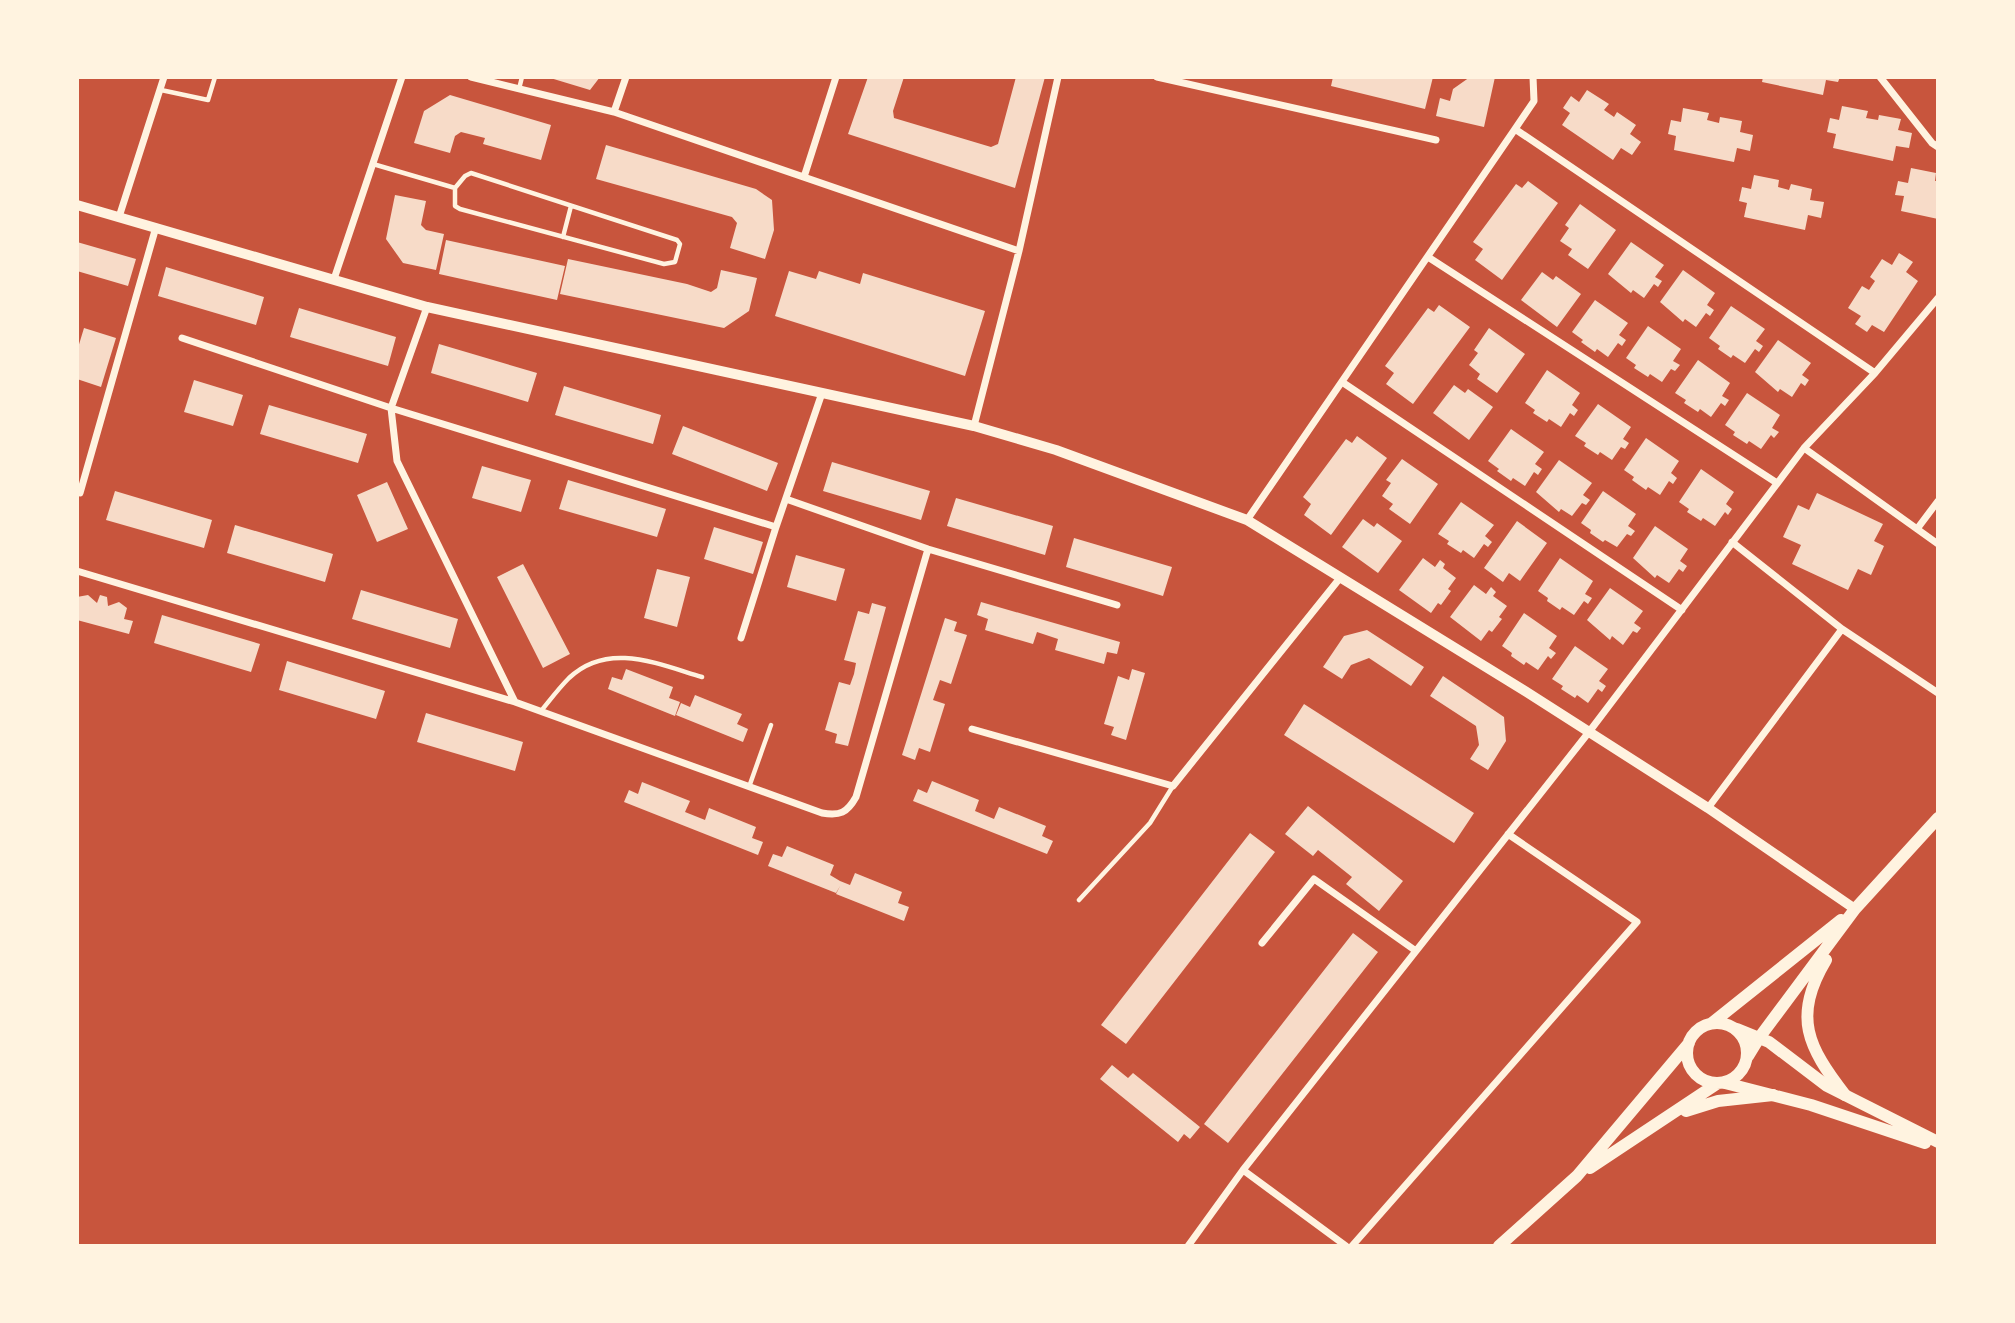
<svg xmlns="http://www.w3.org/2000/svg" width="2015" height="1323" font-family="Karla,sans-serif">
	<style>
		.building { fill: #f7dbc8 }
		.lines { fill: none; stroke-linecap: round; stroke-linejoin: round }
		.service { stroke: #fff3e0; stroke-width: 4.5 }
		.minor { stroke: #fff3e0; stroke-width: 7 }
		.tertiary { stroke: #fff3e0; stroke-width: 10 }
		.secondary { stroke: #fff3e0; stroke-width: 12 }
		.primary { stroke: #fff3e0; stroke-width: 12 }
	</style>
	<rect width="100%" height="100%" fill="#c8553d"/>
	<path class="building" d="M547,77H600L590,90Z
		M868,77H904L893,111L894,118L991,147L998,144L1016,77H1045L1015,188L848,134Z
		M1333,77H1433L1425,109L1331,86Z
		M1470,77H1495L1484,127L1436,116L1440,98L1450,101L1453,89Z
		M1763,77H1840L1838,82L1826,80L1823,95L1762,82Z
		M1587,90L1609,104L1604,110L1614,117L1617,112L1636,125L1630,134L1641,142L1632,155L1621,148L1613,160L1562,125L1570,113L1563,108L1571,96L1579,102Z
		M450,95L551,125L541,160L483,144L485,138L461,132L455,136L450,153L414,143L424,111Z
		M1842,106L1868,111L1866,118L1878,120L1879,115L1901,119L1898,130L1912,133L1909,148L1896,146L1893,161L1833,148L1836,134L1827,132L1830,118L1839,120Z
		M1683,108L1709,113L1707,120L1719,123L1720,117L1742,121L1740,132L1753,135L1750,151L1737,148L1734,162L1674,150L1676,136L1668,134L1671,120L1681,122Z
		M606,145L756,189L772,200L774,230L765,259L730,248L737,223L732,217L596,179Z
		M1911,168L1936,173L1935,181H1938V219L1901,211L1904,196L1895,195L1898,181L1908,183Z
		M1754,175L1779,180L1778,187L1789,190L1791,184L1812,189L1810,200L1824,202L1821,218L1808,215L1805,230L1744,217L1747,203L1739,201L1742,187L1751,189Z
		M1528,181L1558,203L1502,280L1475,260L1483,249L1473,242L1516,184L1522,188Z
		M395,195L426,201L421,225L426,230L444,234L436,270L403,263L386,239Z
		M1580,204L1616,230L1588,269L1568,255L1572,249L1560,241L1569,228L1565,225Z
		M446,240L565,266L557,300L439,274Z
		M77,242L136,259L128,286L77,271Z
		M1631,242L1664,265L1655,277L1662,281L1658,287L1654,284L1644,298L1633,290L1631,293L1608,274Z
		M1899,253L1913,262L1906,272L1918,281L1884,332L1872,325L1867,332L1855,324L1861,316L1848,308L1862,286L1869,290L1875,281L1870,277L1882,259L1892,265Z
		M568,259L687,284L711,292L717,288L721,270L757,278L749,311L724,328L560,294Z
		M166,267L264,297L256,325L158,296Z
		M1683,270L1715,293L1707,305L1714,310L1710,316L1706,313L1696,327L1685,319L1683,322L1660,302Z
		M789,271L816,279L819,271L860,284L863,273L985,311L965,376L775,316Z
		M1542,272L1553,280L1556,276L1581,294L1557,327L1521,300Z
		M1595,300L1628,323L1619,335L1626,340L1622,346L1618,343L1608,357L1597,349L1595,352L1581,342L1583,340L1572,332Z
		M1439,305L1470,327L1413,404L1386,384L1394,373L1385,366L1428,308L1434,312Z
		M1731,306L1765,329L1756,341L1763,346L1759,352L1755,349L1745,363L1733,355L1731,358L1718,349L1720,346L1709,338Z
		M299,308L396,337L388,366L290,337Z
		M1648,326L1681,349L1673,361L1680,365L1675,371L1671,369L1662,382L1650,374L1648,377L1634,368L1636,365L1626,358Z
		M84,328L116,338L101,387L77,379V351Z
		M1489,328L1525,354L1497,393L1477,379L1480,374L1469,365L1478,353L1474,350Z
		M1778,340L1811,363L1802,375L1809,380L1805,386L1801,383L1792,397L1780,389L1778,392L1755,372Z
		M439,344L537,373L528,402L431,373Z
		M1698,360L1730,383L1722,396L1729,400L1725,406L1721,403L1711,417L1700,409L1698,412L1684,403L1686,400L1675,393Z
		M1547,370L1580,393L1572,405L1578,410L1574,416L1570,413L1561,427L1549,419L1547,422L1533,413L1535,410L1525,403Z
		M194,380L243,395L233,426L184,412Z
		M1454,385L1465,393L1468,389L1493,407L1469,440L1433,413Z
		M564,386L661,415L653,444L555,415Z
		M1747,393L1780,415L1772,428L1779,432L1774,438L1771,435L1761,449L1749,441L1747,444L1733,435L1735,432L1725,425Z
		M1598,404L1631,427L1623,439L1629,443L1625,449L1621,447L1612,460L1600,452L1598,455L1584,446L1586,443L1575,436Z
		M269,405L367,434L358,463L260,434Z
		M683,426L778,463L767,491L672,454Z
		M1511,429L1544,452L1535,464L1542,469L1538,475L1534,472L1525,486L1513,478L1511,481L1497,471L1499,469L1488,461Z
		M1357,436L1387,458L1331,535L1304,515L1311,504L1303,497L1346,439L1352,443Z
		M1646,438L1679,461L1671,473L1677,478L1673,484L1669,481L1660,495L1648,487L1646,490L1632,480L1634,477L1624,470Z
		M1402,459L1438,484L1410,524L1389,509L1393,504L1382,496L1391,483L1386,480Z
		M1559,460L1592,483L1583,495L1590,500L1586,505L1582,503L1572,516L1561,509L1559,512L1536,492Z
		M832,462L930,491L921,520L823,491Z
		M482,466L531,480L521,512L472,498Z
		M1701,469L1734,492L1726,504L1732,509L1728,515L1725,512L1715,526L1703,518L1701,521L1687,512L1689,509L1679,502Z
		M568,480L666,509L657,537L559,509Z
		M387,482L408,529L377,542L357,495Z
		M115,491L212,520L204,548L106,520Z
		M1603,491L1636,514L1628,526L1635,531L1631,536L1627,534L1617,547L1605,540L1603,542L1590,533L1591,530L1581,523Z
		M1817,493L1883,524L1874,541L1884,546L1871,575L1858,569L1848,590L1792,564L1801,545L1783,537L1798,505L1809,510Z
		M956,498L1053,526L1045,555L947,526Z
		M1461,502L1494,525L1485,536L1492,542L1488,547L1484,544L1474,558L1463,550L1461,553L1447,544L1449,541L1438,534Z
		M1363,519L1374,527L1377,523L1402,541L1378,573L1342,547Z
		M1517,521L1547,543L1520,581L1509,573L1503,582L1484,568Z
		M235,525L333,554L325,582L227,553Z
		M1655,526L1688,549L1680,561L1687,566L1683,572L1679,569L1669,583L1657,575L1655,578L1633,558Z
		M714,527L763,542L753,574L704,559Z
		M1074,538L1172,567L1163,596L1066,567Z
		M796,555L845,569L836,601L787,587Z
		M1423,558L1435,567L1440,560L1445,564L1443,568L1456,578L1448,589L1451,591L1441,605L1438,603L1431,613L1399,590Z
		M1560,558L1593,581L1585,594L1592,598L1588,604L1584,601L1574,615L1562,607L1560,610L1547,601L1548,598L1538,591Z
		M523,564L570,654L543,668L497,577Z
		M657,569L690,577L677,627L644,618Z
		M1474,585L1486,594L1491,587L1496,592L1493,596L1507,606L1499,617L1502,619L1492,632L1489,630L1481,641L1450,617Z
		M1610,588L1643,611L1634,623L1641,628L1637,633L1633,631L1623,645L1612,636L1610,640L1587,620Z
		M361,590L458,619L450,648L352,619Z
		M88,595L97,603L100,595L107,597L108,606L119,602L127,608L124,619L133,621L129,634L77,620V597Z
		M981,602L1120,642L1117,654L1107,652L1104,664L1055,650L1058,639L1037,632L1033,644L985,630L988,619L977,615Z
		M872,603L886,607L848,746L835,743L837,734L825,730L839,682L850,685L854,674L856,663L844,660L858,611L869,614Z
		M1524,613L1557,636L1549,648L1556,653L1551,659L1548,656L1538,670L1526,662L1524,665L1511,656L1512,653L1502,646Z
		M162,615L260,644L251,672L154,643Z
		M945,618L957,622L954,631L967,635L951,684L940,680L933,700L945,704L930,752L919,748L915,760L902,755Z
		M1367,630L1424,667L1411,686L1369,658L1351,665L1342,679L1323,667L1344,636Z
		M1575,646L1608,669L1599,681L1606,686L1602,692L1598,689L1588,703L1577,695L1575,698L1561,689L1563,686L1552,679Z
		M287,661L385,691L376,719L279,690Z
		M626,669L673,687L669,698L680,702L675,716L608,689L612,677L622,680Z
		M1132,669L1145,673L1126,740L1111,735L1114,727L1104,724L1118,676L1129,680Z
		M1443,676L1504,717L1506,741L1488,770L1470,759L1479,745L1476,726L1430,696Z
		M695,695L742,714L737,724L748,729L743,742L676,715L681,703L690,707Z
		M1304,704L1474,813L1454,843L1284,735Z
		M426,713L523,742L515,771L417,742Z
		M932,781L979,800L975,811L994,819L999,807L1046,826L1042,836L1053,841L1047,854L913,801L918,789L927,793Z
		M642,782L690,801L685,812L705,820L709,808L756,827L752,838L763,842L758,855L624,802L629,790L638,794Z
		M1308,806L1403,881L1379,911L1346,884L1352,877L1318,850L1313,856L1285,834Z
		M1250,833L1275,852L1126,1044L1101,1025Z
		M787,846L834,865L830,875L840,881L850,885L855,873L902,892L898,903L909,907L904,921L836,894L840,886L836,893L768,866L773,854L782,857Z
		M1353,933L1378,952L1228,1143L1204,1124Z
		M1112,1065L1128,1078L1133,1073L1200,1127L1190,1139L1184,1134L1178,1142L1100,1079Z"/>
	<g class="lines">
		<path class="service" d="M519,89L522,77
			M161,90L208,100L215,77
			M373,164L455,188
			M471,173L677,240L680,244L675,262L664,264L460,209L455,206V188L465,176Z
			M563,237L571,206
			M541,711C550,700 559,688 569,678C608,641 658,664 702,677
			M749,787L771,725
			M1079,900L1150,823L1173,786"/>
		<path class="minor" d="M471,77L614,112L626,77
			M1157,77L1436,140
			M1880,77L1932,143L1938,147
			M614,112L1019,251L1058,77
			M1515,129L1534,101L1533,77
			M804,177L836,77
			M119,217L164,77
			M1428,257L1777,483
			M334,279L402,77
			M182,338L391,408L427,307
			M1342,382L1682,610
			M974,426L1019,251
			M1804,448L1938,544
			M80,493L156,227
			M786,499L928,549L1117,605
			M1247,520L1515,129L1875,373
			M1917,529L1938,501
			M1732,542L1842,629L1938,693
			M77,571L515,702L397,461L391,408L776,527L822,393
			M741,638L776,527
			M515,702L822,813C840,816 847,813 856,797L928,549
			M972,729L1173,786L1340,578
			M1708,808L1842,629
			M1262,943L1314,879L1416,951
			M1188,1246L1243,1170
			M1346,1246L1243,1170L1589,732L1804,448L1875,373L1938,298
			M1352,1246L1637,922L1508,834"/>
		<path class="tertiary" d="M77,205L427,307L974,426L1056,450L1247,520L1525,691L1708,808L1855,909"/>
		<path class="secondary" d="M1737,1029L1769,1042L1827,1086L1938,1142
			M1725,1083L1811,1105L1925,1143"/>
		<path class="primary" d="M1826,960C1792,1017 1808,1047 1845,1095
			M1687 1053a30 30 0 1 1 60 0a30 30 0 1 1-60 0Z
			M1712,1023L1841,920
			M1748,1056L1759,1038L1855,909L1938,818
			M1686,1111L1718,1101L1773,1095
			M1590,1168L1718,1083
			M1499,1246L1577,1176L1689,1043"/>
	</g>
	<rect width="2015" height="1323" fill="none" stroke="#fff3e0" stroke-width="158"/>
</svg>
